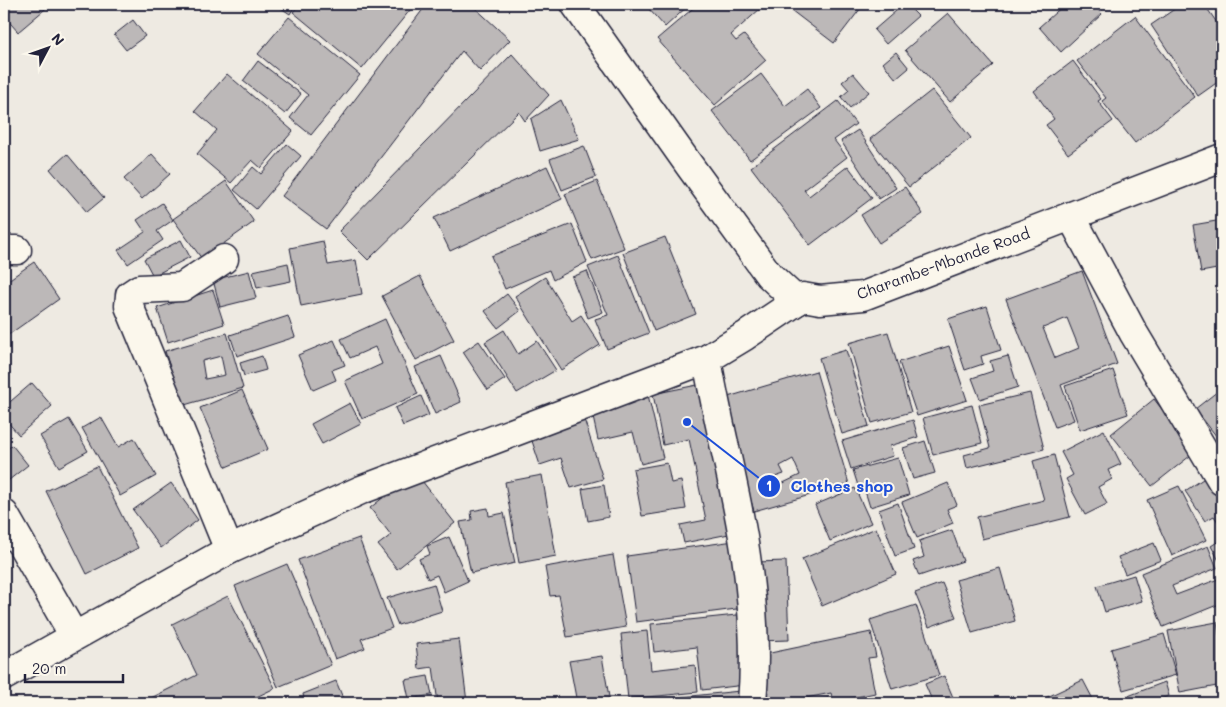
<svg xmlns="http://www.w3.org/2000/svg" width="1226" height="707" font-family="Mali,sans-serif">
	<style>
		.building { fill: #bcb8b8; stroke: #22223b; fill-rule: evenodd }
		.lines { fill: none; stroke-linecap: round; stroke-linejoin: round }
		.minor-casing { stroke: #22223b; stroke-width: 31 }
		.tertiary-casing { stroke: #22223b; stroke-width: 31 }
		.primary-casing { stroke: #22223b; stroke-width: 31 }
		.minor { stroke: #fbf7ec; stroke-width: 28 }
		.tertiary { stroke: #fbf7ec; stroke-width: 28 }
		.primary { stroke: #fbf7ec; stroke-width: 28 }
		.labels { text-anchor: middle; dominant-baseline: central; stroke-width: 4; stroke-linejoin: round; paint-order: stroke }
		.street-label { font-size: 15px; fill: #22223b; stroke: #fbf7ec }
		.leader { fill: none; stroke: #1d4ed8; stroke-width: 2 }
		.callout-dot { fill: #1d4ed8; stroke: #fbf7ec; stroke-width: 2 }
		.mark-label { font-size: 15px; text-anchor: middle; font-weight: bold; fill: #fff }
		.callout-label { font-size: 16px; text-anchor: middle; font-weight: bold; fill: #1d4ed8; stroke: #fbf7ec; stroke-width: 4; stroke-linejoin: round; paint-order: stroke }
	</style>
	<rect width="100%" height="100%" fill="#eeeae2"/>
	<filter id="ink" filterUnits="userSpaceOnUse"><feTurbulence type="fractalNoise" baseFrequency=".02" numOctaves="2"/><feDisplacementMap in="SourceGraphic" scale="10" xChannelSelector="R" yChannelSelector="G"/><feConvolveMatrix kernelMatrix="1 2 1 2 8 2 1 2 1" color-interpolation-filters="sRGB"/></filter>
	<g filter="url(#ink)">
		<path class="building" d="M4,4H51L18,32L4,16Z
			M275,4H296L290,14Z
			M300,4H415L362,69L293,12Z
			M427,4H471L510,40L480,71L462,51L326,229L282,196Z
			M651,4H690L665,27L647,7Z
			M698,4H758L761,8L731,35L736,41L744,35L766,60L715,105L657,39Z
			M783,4H864L834,43Z
			M904,4H906L918,16L886,44L874,30Z
			M1065,4H1092L1102,14L1061,52L1039,27Z
			M1182,4H1204L1222,30V79L1198,96L1151,25Z
			M948,13L993,65L950,102L905,50Z
			M1135,16L1195,97L1135,143L1102,101L1106,98L1077,61Z
			M289,17L360,75L311,135L290,118L308,95L258,54Z
			M133,20L145,36L126,50L114,35Z
			M896,52L909,68L896,79L883,63Z
			M512,54L549,95L525,121L519,112L368,260L339,231Z
			M258,61L301,94L285,114L243,81Z
			M1073,61L1101,99L1098,101L1113,121L1068,154L1046,125L1054,119L1034,91Z
			M853,73L869,92L850,108L841,97L849,90L842,82Z
			M227,74L293,131L261,168L252,160L231,183L197,154L217,130L195,111Z
			M761,74L785,106L807,89L821,108L750,160L712,111Z
			M932,90L971,138L909,187L870,139Z
			M561,100L579,139L540,151L531,119Z
			M838,101L856,124L834,140L847,157L804,190L809,196L848,166L872,198L810,245L751,167Z
			M858,130L896,188L879,199L841,141Z
			M287,144L301,156L256,209L234,190L253,167L261,174Z
			M584,146L596,177L562,190L550,159Z
			M67,154L104,198L87,212L50,169Z
			M152,154L170,174L142,199L124,179Z
			M547,166L562,199L450,251L434,218Z
			M226,181L254,222L202,259L173,219Z
			M597,181L624,248L592,260L565,194Z
			M905,187L923,214L879,243L861,215Z
			M162,203L173,220L157,231L163,240L128,264L118,250L145,232L137,220Z
			M1222,220V268L1201,272L1193,225Z
			M572,224L587,262L553,280L549,270L505,289L491,256Z
			M665,237L696,314L654,331L623,253Z
			M181,240L190,257L153,276L144,259Z
			M323,241L328,265L356,260L362,294L301,306L290,248Z
			M618,255L649,333L607,349L595,319L608,315L588,267Z
			M34,262L59,299L4,338V283Z
			M288,263L291,281L257,288L253,271Z
			M249,271L256,298L220,307L213,280Z
			M587,271L603,312L588,318L572,277Z
			M1082,271L1117,364L1061,385L1074,420L1055,427L1006,299ZM1067,318L1079,348L1055,358L1043,328Z
			M420,276L454,340L416,360L382,296Z
			M545,277L572,321L581,315L600,345L561,370L515,296Z
			M213,290L224,324L168,342L157,308Z
			M507,294L520,311L498,328L485,311Z
			M987,306L1001,350L981,356L983,364L965,370L948,319Z
			M288,316L295,337L237,356L230,335Z
			M385,319L418,394L362,419L345,381L382,364L375,347L350,358L341,339Z
			M504,330L518,354L537,341L556,370L517,393L485,342Z
			M888,332L911,412L872,423L849,343Z
			M227,333L243,388L181,406L165,351ZM221,356L225,375L205,379L202,361Z
			M334,340L345,365L332,370L336,380L313,390L298,355Z
			M479,341L505,379L488,390L463,352Z
			M949,346L967,400L917,416L899,362Z
			M846,350L869,426L842,434L819,358Z
			M262,356L266,370L244,376L240,363Z
			M441,356L461,402L435,414L415,367Z
			M1008,356L1018,387L980,399L972,378L993,371L990,361Z
			M1113,370L1128,414L1080,430L1065,386Z
			M816,371L849,484L754,511L721,399ZM793,459L800,475L779,485L775,477L784,474L780,466Z
			M32,383L52,406L19,435L4,418V407Z
			M702,384L734,533L684,543L680,525L706,520L689,439L663,445L653,394Z
			M242,390L268,449L226,467L200,408Z
			M1218,391L1222,397V433L1217,437L1195,409Z
			M1030,393L1044,449L967,468L964,455L990,448L979,405Z
			M648,395L663,458L641,464L633,432L598,440L591,408Z
			M421,396L429,415L403,426L395,408Z
			M1154,399L1195,452L1152,486L1111,434Z
			M350,403L361,424L322,444L311,424Z
			M972,405L982,443L933,455L923,418Z
			M101,417L118,447L134,438L156,476L120,496L82,428Z
			M69,419L88,451L59,467L40,436Z
			M584,419L603,479L571,488L561,458L540,465L530,435Z
			M913,420L918,437L890,446L893,456L851,469L842,441Z
			M1104,430L1121,464L1108,470L1112,479L1098,487L1107,504L1085,515L1066,479L1073,475L1061,452Z
			M925,441L935,473L913,479L903,448Z
			M12,445L28,465L4,484V452Z
			M1054,455L1070,517L982,539L977,517L1044,500L1033,461Z
			M898,458L909,495L870,507L865,491L860,492L853,470Z
			M667,463L671,483L681,481L686,509L642,516L633,469Z
			M97,466L138,548L87,574L46,491Z
			M415,472L455,523L397,569L378,545L391,535L370,508Z
			M542,475L556,556L519,563L505,482Z
			M1209,475L1222,494V528L1214,516L1205,521L1185,491Z
			M171,483L198,520L161,548L133,510Z
			M948,483L957,505L947,509L953,523L917,538L902,502Z
			M604,485L609,517L588,521L582,489Z
			M1179,486L1206,540L1172,556L1147,500Z
			M855,488L871,523L830,541L815,505Z
			M898,503L914,549L895,556L879,510Z
			M488,508L489,516L504,513L515,563L471,573L460,522L472,520L471,511Z
			M876,528L896,574L822,606L802,559Z
			M952,530L963,561L919,576L913,561L924,557L919,541Z
			M449,537L468,581L444,592L437,575L428,579L419,559L430,554L427,546Z
			M359,538L392,628L361,639L365,648L335,659L298,560Z
			M1222,539V566L1211,546Z
			M734,541L744,608L636,622L627,556Z
			M1154,543L1161,560L1125,574L1118,557Z
			M1208,546L1217,568L1172,586L1176,595L1221,578L1222,603L1163,627L1141,573Z
			M613,555L626,627L567,637L559,595L550,596L545,567Z
			M786,561L789,640L758,641L756,562Z
			M287,564L331,665L278,687L235,586Z
			M1000,568L1015,621L972,633L956,580Z
			M1134,575L1142,601L1105,612L1097,586Z
			M942,583L956,617L929,627L915,593Z
			M434,584L442,611L398,625L387,598Z
			M228,596L275,688L244,703H141L197,675L172,624Z
			M916,605L939,675L892,689L870,620Z
			M746,614L745,685L702,690L697,647L654,652L651,624Z
			M1217,622L1222,651V685L1180,693L1168,631Z
			M647,631L651,670L695,665L698,692L628,699L621,634Z
			M871,632L876,657L868,658L875,693L833,702L831,693L781,703H766L756,656Z
			M1164,634L1176,675L1123,690L1111,649Z
			M459,639L467,702L438,703L433,667L419,669L416,644Z
			M602,656L610,703H577L569,661Z
			M428,676L432,695L409,699L405,680Z
			M944,676L955,702L933,703L925,684Z
			M1083,680L1095,703H1043L1041,700Z
			M336,681L345,703H292L304,699L303,694Z
			M1165,682L1169,696L1148,703H1116L1115,701Z
			M740,691L742,703H683L682,697Z
			M828,698L829,703H804Z
			M1185,699L1186,703H1164Z"/>
		<g class="lines">
			<g class="minor-casing">
				<path id="minor" d="M1071,216L1133,332L1222,481
					M4,250H17
					M224,259L182,287L139,289L130,295L129,306L229,550
					M707,359C717,419 733,477 743,537C752,591 757,648 752,703
					M4,514L74,636"/>
			</g>
			<g class="tertiary-casing">
				<path id="tertiary" d="M4,676L229,550L361,490L707,359L745,336L797,301"/>
			</g>
			<g class="primary-casing">
				<path id="primary" d="M575,4L689,165L769,275L797,301L803,297L820,300L863,296L1222,158"/>
			</g>
			<use href="#minor" class="minor"/>
			<use href="#tertiary" class="tertiary"/>
			<use href="#primary" class="primary"/>
		</g>
	</g>
	<g class="labels">
		<g class="street-label">
			<text transform="translate(943 263) rotate(-20)">Charambe-Mbande Road</text>
		</g>
	</g>
	<path class="leader" d="M687 422L769 486"/>
	<g class="callout-dot">
		<circle cx="687" cy="422" r="5"/>
		<circle cx="769" cy="486" r="12"/>
	</g>
	<g class="mark-label">
		<text x="769" y="491">1</text>
	</g>
	<g class="callout-label">
		<text x="842" y="492">Clothes shop</text>
	</g>
	<rect width="1226" height="707" fill="none" stroke="#fbf7ec" stroke-width="20"/>
	<rect x="10" y="10" width="1206" height="687" fill="none" stroke="#22223b" stroke-width="2" filter="url(#ink)"/>
	<g transform="translate(48 48) rotate(49)" stroke="#fbf7ec" stroke-width="4" paint-order="stroke">
	<path d="M0-4L9 19L0 12L-9 19Z" fill="#22223b"/>
	<text y="-8" font-size="14" font-weight="bold" text-anchor="middle" fill="#22223b">N</text>
	</g>
	<path d="M25 674v8h98v-8" fill="none" stroke="#22223b" stroke-width="2.5"/>
	<text x="32" y="674" font-size="15" fill="#22223b" stroke="#fbf7ec" stroke-width="4" paint-order="stroke">20 m</text>
</svg>
